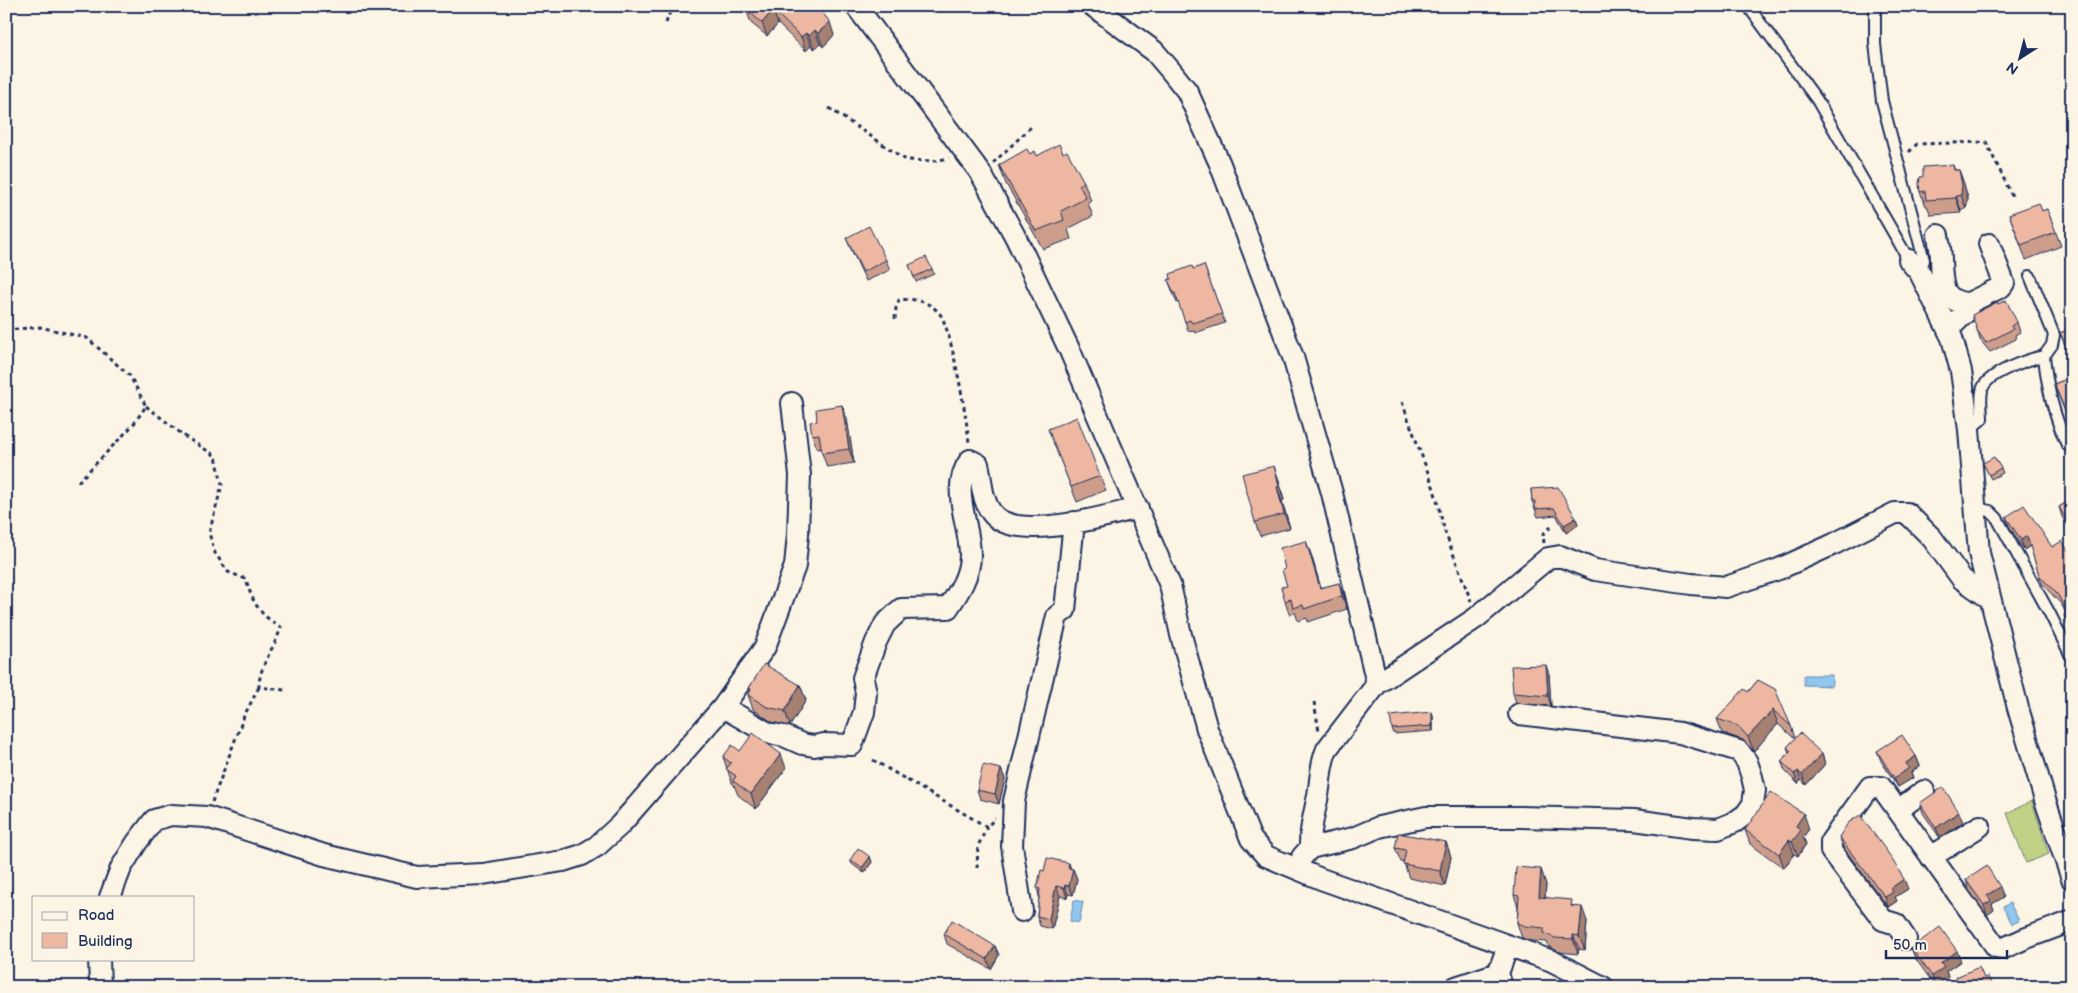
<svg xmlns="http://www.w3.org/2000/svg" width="2078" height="993" font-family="'Balsamiq Sans',sans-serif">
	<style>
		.green { fill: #c1d287; stroke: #6e8072 }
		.water { fill: #91c6ee; stroke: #628ab4 }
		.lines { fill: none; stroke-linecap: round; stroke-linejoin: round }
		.service-casing { stroke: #1b2f5e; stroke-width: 14 }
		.minor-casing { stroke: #1b2f5e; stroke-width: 24 }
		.path { stroke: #1b2f5e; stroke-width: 3; stroke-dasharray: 4 4; stroke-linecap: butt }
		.service { stroke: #fcf5e5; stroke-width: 10 }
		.minor { stroke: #fcf5e5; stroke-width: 20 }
		.wall { fill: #cc9d8a; stroke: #1b2f5e }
		.shaded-wall { fill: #a68071; stroke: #1b2f5e }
		.building { fill: #edb7a1; stroke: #1b2f5e }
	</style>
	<rect width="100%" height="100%" fill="#fcf5e5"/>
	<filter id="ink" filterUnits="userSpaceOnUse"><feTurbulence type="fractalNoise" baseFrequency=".02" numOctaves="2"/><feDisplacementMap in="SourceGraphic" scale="10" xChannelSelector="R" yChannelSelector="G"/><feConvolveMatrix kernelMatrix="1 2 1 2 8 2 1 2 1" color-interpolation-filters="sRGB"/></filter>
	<g filter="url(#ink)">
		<path class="green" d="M2032,801L2049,854L2026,863L2007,813Z"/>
		<path class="water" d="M1804,675H1832V686L1804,685Z
			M1074,900L1083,902L1079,923L1070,921Z
			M2010,903L2019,921L2012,924L2003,907Z"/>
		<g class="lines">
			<g class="service-casing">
				<path id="service" d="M1748,6L1817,100L1909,260
					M1875,6V44L1882,101L1924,260L1920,273
					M2030,276L2054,335L2052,345L2044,356
					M1969,430L1982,419C1982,410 1980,400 1982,391C1984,374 2028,359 2044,356C2047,388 2054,416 2067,445
					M1976,508L1990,511L1997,518L2050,614L2070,654"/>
			</g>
			<g class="minor-casing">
				<path id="minor" d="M856,6L980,172L1016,238L1070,351L1170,585L1181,635L1207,729L1251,839L1266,856L1321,879L1552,961L1603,987
					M1093,6L1154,51L1171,71L1187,91L1220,164L1293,357L1332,493L1377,684
					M1938,235C1939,243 1941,251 1941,259C1942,280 1940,303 1969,303
					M1909,260L1920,273L1952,338L1961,371L1969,430L1979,553L2018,708L2045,800L2072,879
					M1948,330L1967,311L1969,303L2001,287L2004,283L1989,244
					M723,707L765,647L795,566L798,534L800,475L792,403
					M1898,810L1924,791
					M1310,848C1309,830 1315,812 1318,795C1321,778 1320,765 1327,749L1377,684L1476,618L1548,558L1560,556L1595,570L1691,584L1726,587L1779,569L1834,544L1895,513H1907L1932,538L1962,579L1989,598
					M1302,857L1310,848L1353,838L1379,827L1426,817H1520L1634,820L1693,828L1718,829L1735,822L1746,814L1753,804L1755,790L1752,777L1747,762L1739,751L1680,733L1519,714
					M1931,857L1980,826
					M110,897L121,868L137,842L154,820L171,815L207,817L324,855L417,877L483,874L563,861L582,855L597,846L620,825L723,707L768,733L784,736L802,744L814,746L824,744L852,745L864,712L866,693L863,678L876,642L885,624L901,609L948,608C959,592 970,575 970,555C970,523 949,489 970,460L978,464C982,479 981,498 991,512C1013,544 1105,516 1138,508
					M1022,911L1012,846L1014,801L1057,616L1065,610L1074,522
					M1906,939L1896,924L1883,920L1831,851V841L1870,787H1881L1996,947L2004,948L2024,939L2072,921
					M99,959L100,987
					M1456,987L1498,973
					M1502,987L1498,973L1508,946"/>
			</g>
			<path class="path" d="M666,23L672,6
				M829,108L906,160L934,161L949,158
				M1909,152L1917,144L1986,142L2013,198
				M993,163L1031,127
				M895,319L896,308L899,300C913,298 930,301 940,314C951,328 968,423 969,444
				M6,330L40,327L87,338L130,376L146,406L133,425L78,482
				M1402,402L1434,489L1445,532L1471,601
				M146,406L187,438L216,456L222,485L209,533L215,553L228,572L246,579C252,602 260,616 281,627C275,648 259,665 259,687L285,690
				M1544,543L1543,534L1551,527
				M1314,702L1319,731
				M873,760L987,827L995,818
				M212,802L244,716L259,687
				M977,868L978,846L987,827
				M957,987L961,980"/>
			<use href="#service" class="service"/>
			<use href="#minor" class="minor"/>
		</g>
		<path class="wall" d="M817,6L834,35L823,47L820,44L814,49L811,46L806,51L778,24L767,36L751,23L746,9Z
			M1063,153L1084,182L1091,201L1088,203L1093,216L1068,229L1071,239L1043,249L1006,184L999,165L1030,154L1037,156Z
			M1953,165L1955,170H1959L1964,184L1968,199L1966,209L1961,210V213L1931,215L1927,206H1926L1920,192L1923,177Z
			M2047,209L2061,246L2026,260L2009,214L2042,211Z
			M846,238L886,260L890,270L866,281L850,247Z
			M909,265L932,269L934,274L916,282Z
			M1204,265L1225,323L1195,333L1194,330L1188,331L1179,302L1177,303L1168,280Z
			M1998,304L2017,322L2020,332L2015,335L2016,339L1990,352L1980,340L1977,330Z
			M2072,328V359L2064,343L2060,333Z
			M2072,377V421L2069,422L2054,384Z
			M842,405L847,419L854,463L827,467L822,453V448L817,449L812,435L817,421Z
			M1048,429L1100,476L1106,490L1077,502Z
			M1983,463L2001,468L2003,473L1991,479Z
			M1279,480L1284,500L1282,501L1290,528L1260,536L1255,522Z
			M1531,489L1576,518L1578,525L1566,533L1556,515L1538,517L1532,501Z
			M2072,499V533L2062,517L2059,507Z
			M2006,517L2052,547L2072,557V632L2067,624L2064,615L2066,613L2061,604L2042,584L2030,546L2024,550L2009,526Z
			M1311,554L1321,588L1339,583L1344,596L1347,609L1308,622L1307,618L1298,621L1295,612L1289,614L1285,601L1287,586L1285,569Z
			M1549,674L1551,706L1516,703L1513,693Z
			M1758,680L1791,726L1795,738L1822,754L1825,764L1806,785L1801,780L1798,784L1785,771L1781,761L1789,753L1787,747L1795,739L1778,724L1754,751L1743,740L1722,733L1717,719L1748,692Z
			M800,685L806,700L790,726L772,722L753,709L748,695L750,691L749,688Z
			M1433,716V731L1394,734L1392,729Z
			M740,751L786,768L756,809L738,795L734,785L732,783L723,757Z
			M1877,751L1916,756L1920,766L1911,772L1913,778L1898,787L1881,761Z
			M1001,769L1005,779L999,804L980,799L977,790Z
			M1920,803L1963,822L1940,838L1923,813Z
			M1809,829L1803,837L1806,844L1798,856L1794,854L1784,868L1750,844L1745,830Z
			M1839,837L1908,889L1895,897L1897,901L1888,907L1843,847Z
			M1446,842L1451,857L1445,886L1409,878L1404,863L1401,862L1395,848Z
			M870,857L872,862L864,873L852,864L850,860Z
			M1071,869H1073L1077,879L1073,895L1068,894L1067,898L1060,896L1052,929L1040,926L1037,916L1039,896L1037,888L1044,871Z
			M1966,880L2004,897L1992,904L1994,910L1987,915L1969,890Z
			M1546,884L1545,897L1574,906L1587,921L1585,950L1579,949L1578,954L1560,952L1549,947L1547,942L1531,941L1522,938L1517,923L1518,907L1514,895Z
			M944,934L995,946L999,955L991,969L947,944Z
			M1911,948L1961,961L1946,971L1948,977L1935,986L1915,958Z"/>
		<path class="shaded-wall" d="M773,10L778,24L767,36L762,23Z
			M830,22L834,35L823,47L818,33Z
			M815,30L820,44L814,49L809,36Z
			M806,33L811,46L806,51L801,37Z
			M1959,170L1964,184L1968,199L1966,209L1961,195Z
			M1956,196L1961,210V213L1956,198Z
			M842,405L847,419L854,463L849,449Z
			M1274,466L1279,480L1284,500L1279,486Z
			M1277,487L1282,501L1290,528L1284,514Z
			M1576,518L1578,525L1566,533L1564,525Z
			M2027,536L2030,546L2024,550L2021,540Z
			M1306,541L1311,554L1324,601L1320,588Z
			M1339,583L1344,596L1347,609L1342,596Z
			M1546,665L1549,674L1551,706L1548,696Z
			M800,685L806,700L790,726L785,711Z
			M1773,710L1778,724L1754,751L1748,737Z
			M1432,712L1433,716V731L1432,726Z
			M781,754L786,768L756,809L751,794Z
			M1822,754L1825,764L1806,785L1802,775Z
			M1916,756L1920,766L1911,772L1913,778L1898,787L1894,778L1906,763Z
			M1001,769L1005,779L999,804L995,794Z
			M1798,771L1801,780L1798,784L1794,774Z
			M1959,812L1963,822L1940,838L1936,828Z
			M1804,814L1809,829L1803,837L1806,844L1798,856L1792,842L1796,826Z
			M1789,840L1794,854L1784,868L1779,854Z
			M1446,842L1451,857L1445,886L1440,871Z
			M870,857L872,862L864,873L862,868Z
			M1069,863L1072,872L1073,869L1077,879L1073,895L1069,886L1068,868Z
			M1541,869L1546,884L1544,911L1539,897Z
			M1904,879L1908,889L1895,897L1897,901L1888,907L1885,897L1891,888Z
			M1065,885L1068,894L1067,898L1064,888Z
			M1056,886L1060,896L1052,929L1049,919Z
			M2000,887L2004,897L1992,904L1994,910L1987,915L1984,905L1987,895Z
			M1582,907L1587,921L1585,950L1579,936Z
			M1573,935L1579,949L1578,954L1573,939Z
			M995,946L999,955L991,969L987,959Z
			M1957,951L1961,961L1946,971L1948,977L1935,986L1932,976L1941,963Z"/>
		<path class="building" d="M749,6H817L830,22L818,33L815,30L809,36L806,33L801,37L773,10L762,23L746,9Z
			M1059,144L1063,153L1067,151L1084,182L1079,185L1086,198L1061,211L1064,220L1036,231L999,165L1027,149L1030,154L1035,151L1037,156Z
			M1953,165L1954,170H1959L1962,185L1961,195L1956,196V198L1926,200L1925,191L1920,192L1919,184L1920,177H1923V167Z
			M2039,203L2042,211L2047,209L2056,232L2021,245L2009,214Z
			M869,226L886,260L863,272L846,238Z
			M926,257L932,269L914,277L909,265Z
			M1204,265L1222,314L1192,323L1190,320L1185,322L1175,293H1174L1168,280L1171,279L1170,274L1192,266L1193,269Z
			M2006,300L2017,322L2011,326L2013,329L1986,343L1977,330L1972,315L1997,302L1998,304Z
			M2072,328V357L2060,333Z
			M2072,377V410L2066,412L2054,384Z
			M842,405L849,449L822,453L819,434L812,435L810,422L817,421L816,409Z
			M1077,417L1100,476L1071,487L1048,429Z
			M1994,457L2001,468L1989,475L1983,463Z
			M1274,466L1279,486L1277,487L1284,514L1255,522L1242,474Z
			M1558,487L1576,518L1564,525L1554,508L1535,509V501H1532L1531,489Z
			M2072,499V529L2059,507Z
			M2024,505L2052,547L2062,541L2072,557V569L2069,571L2072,575V626L2071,627L2064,615L2067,613L2058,595L2039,575L2027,536L2021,540L2006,517Z
			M1306,541L1320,588L1339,583L1342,596L1304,609L1303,605L1293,608L1291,599L1285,601L1281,587L1287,586L1282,570L1285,569L1280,548Z
			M764,664L800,685L785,711L767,707L748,695L751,689L749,688Z
			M1546,665L1548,696L1513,693L1511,666Z
			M1758,680L1775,689L1791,726L1773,710L1748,737L1738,726L1717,719L1744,689L1748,692Z
			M1432,712V726L1392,729L1390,716Z
			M753,733L781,754L751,794L733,781L736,776L726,769L731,763L723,757L732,745L740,751Z
			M1800,733L1822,754L1802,775L1798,771L1794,774L1781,761L1791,751L1787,747Z
			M1902,735L1916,756L1906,763L1909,768L1894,778L1877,751Z
			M983,765L1001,769L995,794L977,790Z
			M1943,787L1959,812L1936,828L1920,803Z
			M1771,792L1804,814L1796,826L1801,830L1792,842L1789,840L1779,854L1745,830Z
			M1860,815L1888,853L1904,879L1891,888L1893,892L1885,897L1839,837L1848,823Z
			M1398,833L1446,842L1440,871L1403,864L1406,850L1395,848Z
			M858,848L870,857L862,868L850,860Z
			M1047,858L1069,863L1068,868L1073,869L1069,886L1065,885L1064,888L1056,886L1049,919L1037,916L1040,889L1037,888L1041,870L1044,871Z
			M1987,866L2000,887L1987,895L1991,901L1984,905L1966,880Z
			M1516,867L1541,869L1539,897L1572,900L1571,906L1582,907L1579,936L1573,935V939L1555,938L1544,933V928L1525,926L1517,923L1519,896L1514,895Z
			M952,920L995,946L987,959L944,934Z
			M1940,927L1957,951L1941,963L1944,967L1932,976L1911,948Z
			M1979,967L1984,978L1988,977L1993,987H1961L1956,977Z
			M679,979L689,987H673Z
			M733,983L738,987H730Z"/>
	</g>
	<rect width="2078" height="993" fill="none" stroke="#fcf5e5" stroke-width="25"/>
	<rect x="12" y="12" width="2053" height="968" fill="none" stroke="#1b2f5e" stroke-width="2" filter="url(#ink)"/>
	<rect x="32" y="896" width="162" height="65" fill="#fcf5e5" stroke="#a2a6af"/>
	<rect x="42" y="912" width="25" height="8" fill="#fcf5e5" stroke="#a2a6af"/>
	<text x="78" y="920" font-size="15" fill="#1b2f5e">Road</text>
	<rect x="42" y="933" width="25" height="15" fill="#edb7a1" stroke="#a2a6af"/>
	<text x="78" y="946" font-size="15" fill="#1b2f5e">Building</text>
	<g transform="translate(2020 58) rotate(216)" stroke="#fcf5e5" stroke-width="4" paint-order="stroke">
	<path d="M0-4L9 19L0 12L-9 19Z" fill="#1b2f5e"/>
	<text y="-8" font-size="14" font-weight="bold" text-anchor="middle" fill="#1b2f5e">N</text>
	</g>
	<path d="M1886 950v8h121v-8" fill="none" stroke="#1b2f5e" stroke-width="2.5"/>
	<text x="1893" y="950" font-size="15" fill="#1b2f5e" stroke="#fcf5e5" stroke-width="4" paint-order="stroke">50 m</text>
</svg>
